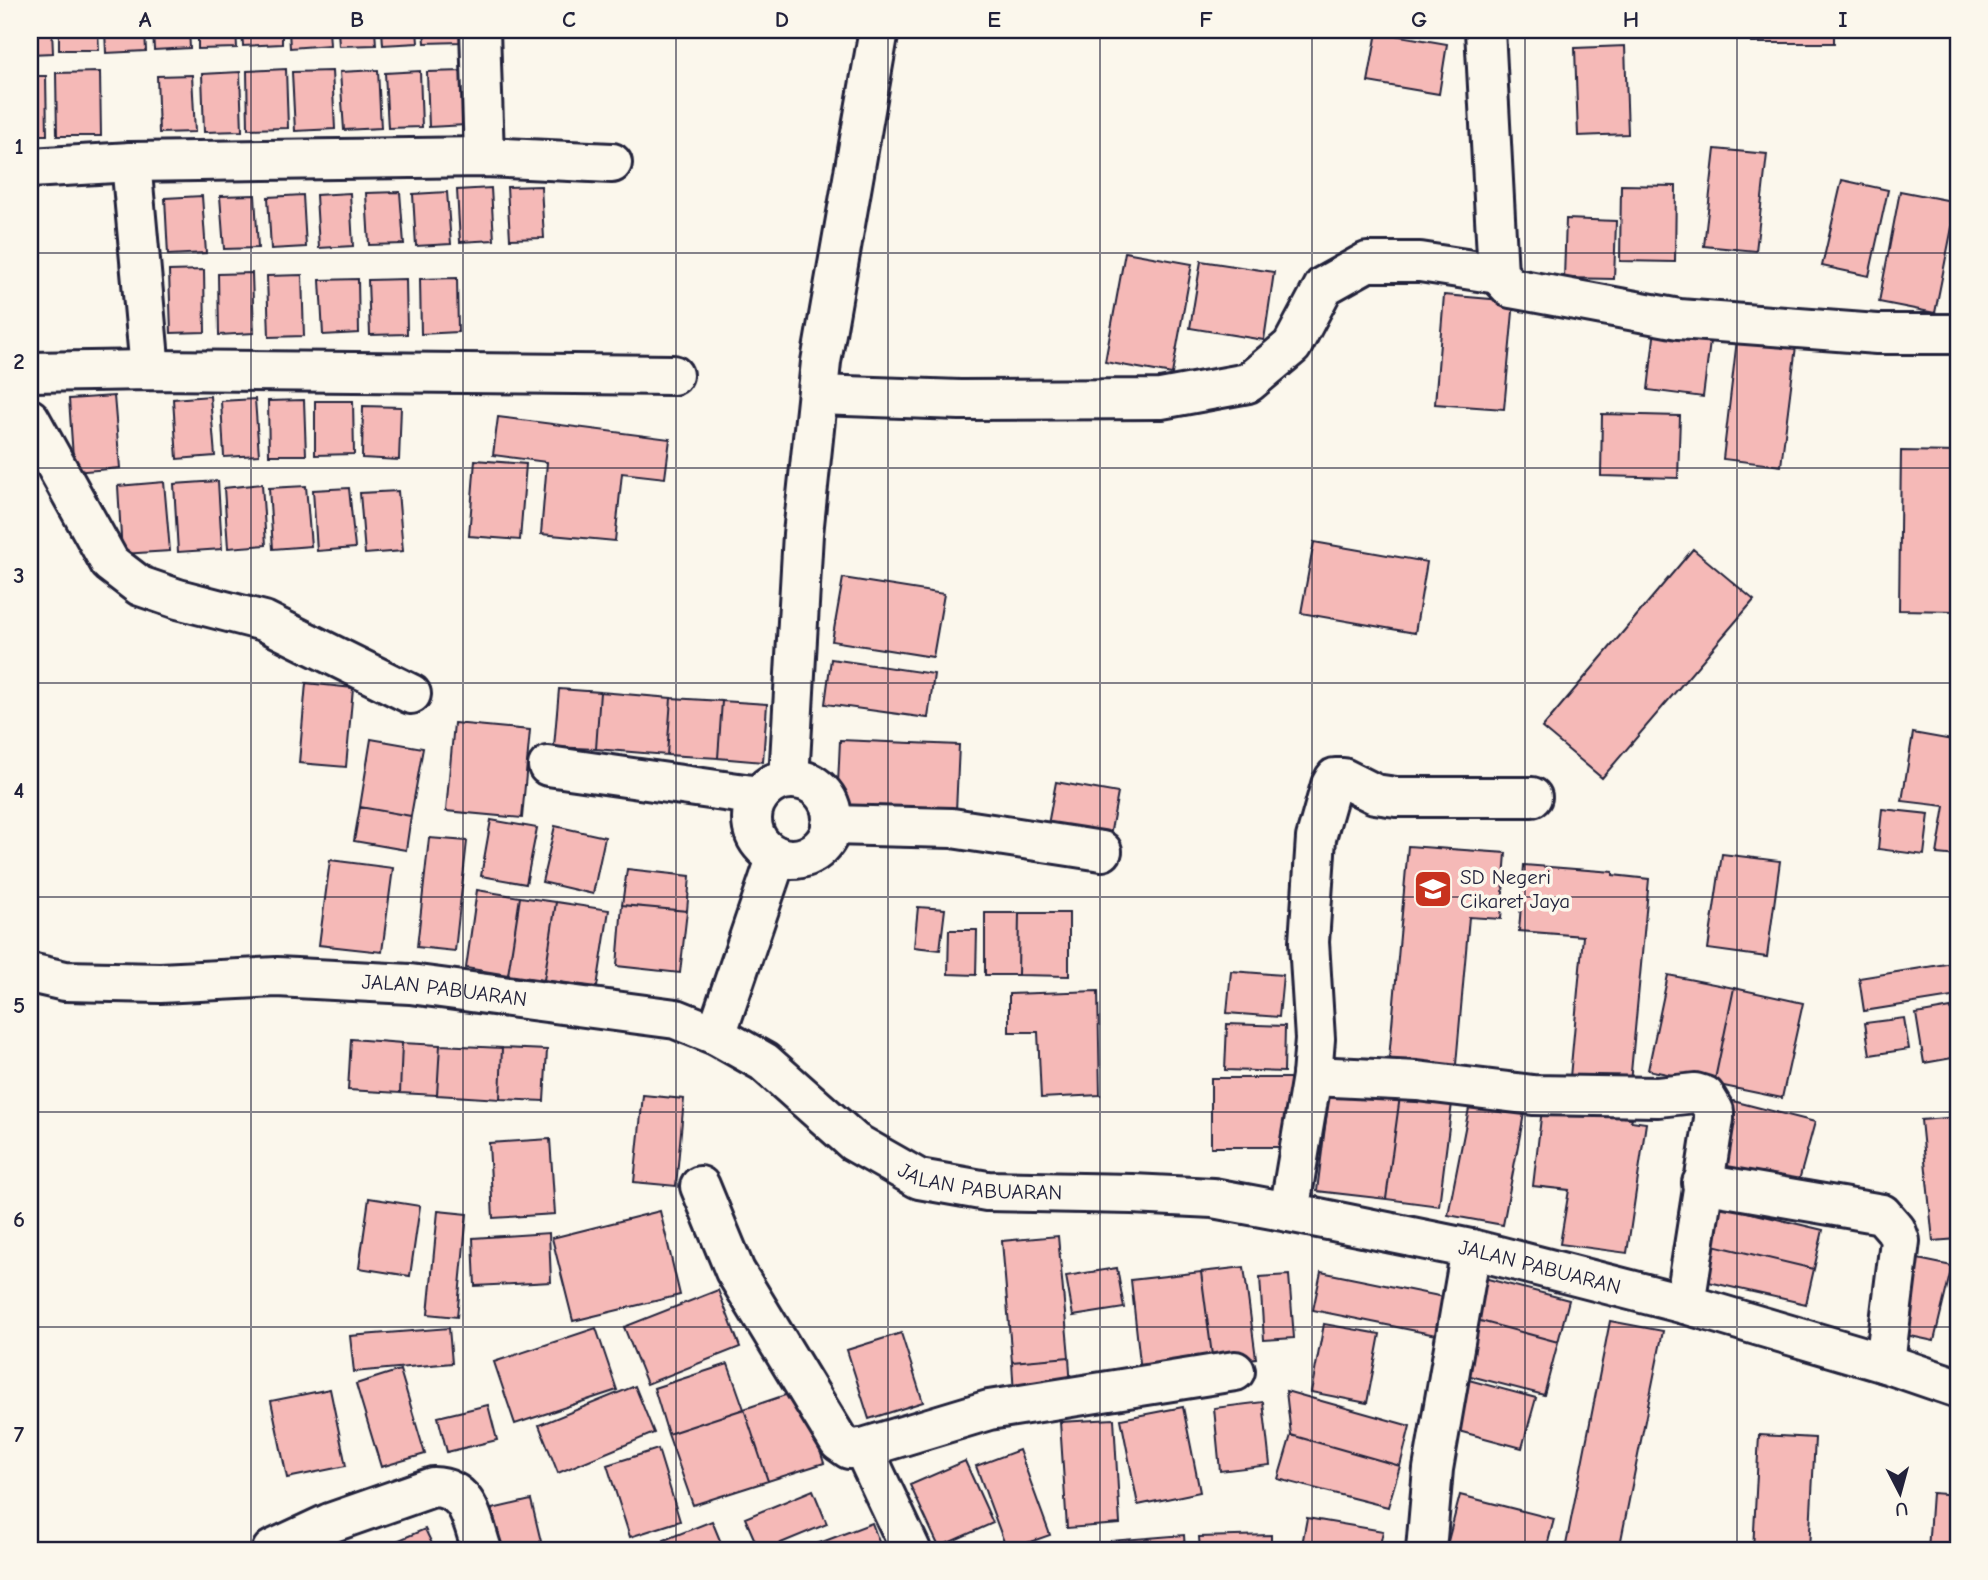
<svg xmlns="http://www.w3.org/2000/svg" width="1988" height="1580" font-family="'Comic Neue',sans-serif">
	<style>
		.building { fill: #f5b9b7; stroke: #22223b; stroke-width: 2 }
		.lines { fill: none; stroke-linecap: round; stroke-linejoin: round }
		.minor-casing { stroke: #22223b; stroke-width: 44 }
		.minor { stroke: #fbf7ec; stroke-width: 38 }
		.grid { fill: none; stroke: #22223b; stroke-width: 2; stroke-opacity: 0.55 }
		.labels { text-anchor: middle; dominant-baseline: central; stroke-width: 7; stroke-linejoin: round; paint-order: stroke }
		.poi-label { font-size: 21px; fill: #22223b; stroke: #fbf7ec; text-anchor: start }
		.street-label { font-size: 21px; fill: #22223b; stroke: #fbf7ec }
		.neatline { fill: none; stroke: #22223b; stroke-width: 2.5 }
		.grid-label { font-size: 23px; text-anchor: middle; font-weight: bold; fill: #22223b }
	</style>
	<rect width="100%" height="100%" fill="#fbf7ec"/>
	<filter id="ink" filterUnits="userSpaceOnUse"><feTurbulence type="fractalNoise" baseFrequency=".0143" numOctaves="2"/><feDisplacementMap in="SourceGraphic" scale="14" xChannelSelector="R" yChannelSelector="G"/><feConvolveMatrix kernelMatrix="1 2 1 2 8 2 1 2 1" color-interpolation-filters="sRGB"/></filter>
	<g filter="url(#ink)">
		<path class="building" d="M30,30H52L53,53L30,54Z
			M59,30H98L99,50H59Z
			M105,30H145L146,51L106,53Z
			M153,30H189L190,48L154,50Z
			M198,30H236L237,48L198,49Z
			M242,30H282V44L243,46Z
			M289,30H329L330,45L290,48Z
			M338,30H375L376,45L339,46Z
			M382,30H417L418,43L383,45Z
			M424,30H461V42L425,43Z
			M1751,30H1834V43H1751Z
			M1377,32L1447,44L1439,94L1368,82Z
			M1625,46L1628,134L1578,136L1575,48Z
			M286,69L288,128L248,129L247,71Z
			M378,70L381,128L344,130L340,72Z
			M332,71L335,129L295,131L292,72Z
			M420,71L422,127L388,128L385,73Z
			M465,71L466,125L429,127L427,72Z
			M100,72L101,136H57L56,73Z
			M240,72L242,131L204,132L202,74Z
			M192,75L195,132L159,133L157,76Z
			M30,76H46L47,135H30Z
			M1715,149L1767,154L1756,251L1704,246Z
			M1842,180L1888,190L1869,276L1822,266Z
			M1621,185L1676,186L1675,262L1620,261Z
			M541,186L544,238L510,239L507,187Z
			M491,188L494,240L460,242L457,190Z
			M1900,191L1957,202L1935,313L1879,302Z
			M400,192L404,244L369,245L366,193Z
			M447,192L451,244L416,246L413,194Z
			M350,193L353,246L319,248L316,195Z
			M255,195L258,248L224,249L220,196Z
			M303,195L306,247L271,249L268,197Z
			M202,196L206,253L168,255L165,198Z
			M1566,219L1616,221L1614,279L1564,278Z
			M1125,252L1192,264L1172,374L1105,362Z
			M1201,261L1274,272L1264,340L1190,328Z
			M204,270L205,332L171,333L169,271Z
			M252,273L254,333L219,335L218,274Z
			M302,275L304,336L269,337L267,276Z
			M457,278L458,332L421,334L420,279Z
			M358,279L359,333L323,335L320,280Z
			M406,279L407,334L370,335L368,280Z
			M1444,295L1514,301L1504,409L1435,404Z
			M1655,328L1711,334L1703,397L1648,390Z
			M1738,331L1797,338L1781,466L1723,459Z
			M114,396L120,468L74,472L69,399Z
			M210,396L215,456L177,459L173,399Z
			M255,399L259,455L224,457L221,401Z
			M304,400L306,455H269L268,401Z
			M315,401H353L354,454L315,455Z
			M363,406L401,407L399,460L362,458Z
			M1602,414L1680,416L1678,478L1601,476Z
			M498,417L670,439L665,478L622,473L615,541L541,534L547,462L493,455Z
			M1901,451L1958,452V611L1899,610Z
			M475,460L526,464L520,540L469,536Z
			M218,481L222,549L178,552L174,484Z
			M164,482L170,551L122,554L118,486Z
			M262,484L266,545L228,548L224,488Z
			M306,486L311,546L273,549L269,488Z
			M349,488L355,548L317,551L313,490Z
			M398,491L403,551L365,554L360,493Z
			M1314,542L1427,562L1415,633L1301,613Z
			M1693,549L1754,600L1602,778L1542,728Z
			M843,578L944,594L933,657L832,641Z
			M831,659L934,674L928,718L825,704Z
			M306,683L353,688L346,767L299,763Z
			M559,689L600,692L596,749L554,747Z
			M600,692L671,698L667,755L596,749Z
			M671,698L722,701L718,758L667,755Z
			M722,701L767,704L763,762L718,758Z
			M454,723L530,730L522,818L446,811Z
			M1913,733L1958,741V856L1937,854L1945,806L1902,801Z
			M371,739L423,748L411,816L360,807Z
			M840,740L959,745L956,811L837,806Z
			M1056,782L1118,793L1109,841L1047,830Z
			M360,807L411,816L406,850L354,841Z
			M1882,809L1929,814L1924,855L1878,849Z
			M491,820L537,828L526,884L481,876Z
			M555,826L605,837L593,894L542,882Z
			M429,838L467,841L455,951L417,947Z
			M1408,846L1506,853L1501,919L1469,917L1455,1076L1388,1070Z
			M1722,854L1780,861L1767,957L1708,949Z
			M330,860L393,868L382,952L319,945Z
			M1524,865L1613,872V875L1649,879L1629,1094L1569,1088L1583,936L1519,931Z
			M627,869L690,876L687,911L622,905Z
			M477,890L520,897L508,975L466,968Z
			M520,897L556,902L544,980L508,975Z
			M556,902L609,910L597,987L544,980Z
			M622,905L687,911L680,973L617,966Z
			M918,907L945,909L940,950L914,947Z
			M985,913H1019L1018,975H985Z
			M1019,913H1069V976L1018,975Z
			M949,930H977L976,975L948,974Z
			M1953,963L1958,996L1864,1011L1859,978Z
			M1231,971L1283,975L1279,1017L1227,1013Z
			M1668,975L1734,988L1714,1084L1648,1070Z
			M1734,988L1803,1003L1782,1098L1714,1084Z
			M1098,991L1100,1095L1041,1098L1038,1032H1009V994Z
			M1958,1007V1054L1951,1008Z
			M1951,1008L1958,1057L1924,1063L1916,1014Z
			M1904,1018L1909,1049L1870,1055L1865,1023Z
			M1227,1024L1285,1026L1284,1072L1225,1070Z
			M351,1039L402,1043L400,1093L348,1090Z
			M402,1043L440,1045L437,1095L400,1093Z
			M440,1045L502,1048L500,1099L437,1095Z
			M502,1048L547,1050L544,1101L500,1099Z
			M1211,1078H1290L1289,1147H1211Z
			M1330,1087L1400,1096L1386,1199L1317,1191Z
			M1472,1093L1526,1103L1503,1225L1448,1215Z
			M643,1095L684,1099L676,1186L634,1182Z
			M1400,1096L1452,1103L1439,1206L1386,1199Z
			M1729,1100L1815,1122L1795,1195L1710,1172Z
			M1542,1109L1632,1118L1631,1121L1646,1123L1627,1253L1560,1244L1569,1190L1533,1186Z
			M1958,1117V1239L1933,1241L1921,1120Z
			M550,1139L555,1214L493,1218L489,1143Z
			M369,1198L420,1206L410,1276L359,1268Z
			M1718,1205L1823,1230L1814,1269L1709,1244Z
			M438,1211L467,1214L457,1317L428,1314Z
			M660,1211L680,1295L573,1321L552,1238Z
			M549,1233L551,1282L475,1286L473,1238Z
			M1058,1236L1069,1357L1012,1362L1002,1241Z
			M1709,1244L1814,1269L1806,1304L1700,1280Z
			M1918,1259L1952,1266L1934,1341L1901,1334Z
			M1244,1267L1256,1358L1213,1363L1201,1272Z
			M1117,1268L1124,1308L1073,1316L1066,1276Z
			M1201,1272L1213,1363L1141,1372L1131,1280Z
			M1321,1272L1444,1297L1436,1335L1313,1310Z
			M1289,1275L1294,1338L1264,1340L1260,1277Z
			M1484,1278L1569,1300L1558,1342L1473,1319Z
			M718,1290L740,1347L647,1384L624,1327Z
			M1473,1319L1558,1342L1544,1395L1459,1373Z
			M1610,1321L1663,1331L1619,1550H1565Z
			M1324,1324L1380,1334L1367,1403L1311,1392Z
			M449,1328L452,1363L354,1372L350,1336Z
			M596,1328L617,1390L515,1424L494,1362Z
			M901,1333L923,1402L869,1419L847,1350Z
			M1069,1357L1071,1389L1014,1395L1012,1362Z
			M728,1364L744,1409L668,1434L654,1388Z
			M400,1370L425,1454L381,1467L356,1384Z
			M1465,1379L1536,1398L1522,1448L1451,1429Z
			M635,1386L654,1433L558,1473L539,1425Z
			M330,1389L346,1466L287,1478L271,1401Z
			M800,1390L824,1463L768,1481L744,1409Z
			M1286,1391L1410,1426L1400,1466L1291,1435Z
			M1263,1402L1270,1465L1220,1471L1214,1408Z
			M488,1405L497,1440L447,1452L438,1417Z
			M1183,1407L1200,1492L1138,1505L1121,1419Z
			M744,1409L768,1481L693,1505L668,1434Z
			M1114,1419L1120,1524L1067,1528L1060,1422Z
			M1291,1435L1400,1466L1388,1507L1278,1479Z
			M1759,1435L1815,1438L1809,1550H1753Z
			M658,1449L680,1521L630,1537L607,1465Z
			M1019,1450L1050,1535L1007,1550L976,1466Z
			M965,1461L993,1523L939,1547L910,1485Z
			M813,1490L827,1524L764,1550H759L745,1518Z
			M1932,1493L1958,1495V1550H1928Z
			M1460,1495L1554,1519L1546,1550H1466L1447,1545Z
			M531,1500L543,1550H502L492,1509Z
			M1307,1518L1383,1531L1379,1550H1301Z
			M712,1521L724,1550H668L664,1540Z
			M872,1523L882,1550H801Z
			M425,1529L435,1550H395L392,1543Z
			M1184,1535L1185,1550H1112L1111,1541Z
			M1271,1535V1550H1200L1199,1537Z"/>
		<g class="lines">
			<g class="minor-casing">
				<g id="minor">
					<path d="M480,30L484,157"/>
					<path d="M1485,30L1498,274L1511,288L1679,319L1877,334H1958"/>
					<path d="M131,162L150,370"/>
					<path d="M30,168L131,162L484,157L612,163"/>
					<path d="M30,372L150,370L673,375"/>
					<path d="M818,395L960,400L1161,399L1248,383L1292,346L1324,286L1367,262H1420L1498,274"/>
					<path d="M30,419L110,563L140,586L178,599L264,621L411,694"/>
					<path d="M548,766L759,796"/>
					<circle cx="792" cy="819" r="40"/>
					<path d="M789,779L803,534L821,362L879,30"/>
					<path d="M831,825L952,828L1102,851"/>
					<path id="s1" d="M30,973L65,981L160,983L277,977L410,984L676,1019L716,1035L764,1062L854,1142L919,1179L987,1191L1132,1194L1213,1198L1289,1212L1471,1249L1685,1304L1885,1363L1958,1388"/>
					<path d="M716,1035L777,856"/>
					<path d="M1312,1076L1417,1081L1533,1095L1658,1097L1695,1093L1705,1096L1714,1111V1119L1685,1304"/>
					<path d="M1702,1183L1882,1214L1896,1230L1900,1241L1885,1363"/>
					<path d="M700,1186L735,1271L839,1442L849,1449L863,1448L989,1410L1235,1371"/>
					<path d="M1289,1212L1312,1076L1315,1039L1309,942L1316,838L1331,785L1335,778H1343L1375,794L1396,797H1532"/>
					<path d="M863,1448L911,1550"/>
					<path d="M272,1550L330,1523L433,1487C470,1488 472,1521 482,1550"/>
					<path d="M1426,1550L1433,1469L1471,1249"/>
				</g>
			</g>
			<use href="#minor" class="minor"/>
		</g>
	</g>
	<path class="grid" d="M251,30V1550M463,30V1550M676,30V1550M888,30V1550M1100,30V1550M1312,30V1550M1525,30V1550M1737,30V1550M30,253H1958M30,468H1958M30,683H1958M30,897H1958M30,1112H1958M30,1327H1958"/>
	<defs>
		<g id="school-square" transform="scale(2.0125)"><rect x="-9" y="-9" width="18" height="18" rx="4" fill="#c8321e" stroke="#fbf7ec"/><path d="M0-5L7-2L0 1L-7-2ZM-4 1L0 2.5L4 1V4Q0 6-4 4Z" fill="#fff"/></g>
	</defs>
	<g fill-rule="evenodd">
		<use href="#school-square" x="1433" y="889"/>
	</g>
	<g class="labels">
		<g class="poi-label">
			<text x="1460" y="877">SD Negeri<tspan x="1460" dy="24">Cikaret Jaya</tspan></text>
		</g>
		<g class="street-label">
			<text stroke="none"><textPath href="#s1" startOffset="416">JALAN PABUARAN</textPath></text>
			<text stroke="none"><textPath href="#s1" startOffset="1004">JALAN PABUARAN</textPath></text>
			<text stroke="none"><textPath href="#s1" startOffset="1572">JALAN PABUARAN</textPath></text>
		</g>
	</g>
	<rect width="1988" height="1580" fill="none" stroke="#fbf7ec" stroke-width="77"/>
	<g transform="translate(1900 1493) rotate(174)" stroke="#fbf7ec" stroke-width="5" paint-order="stroke">
	<path d="M0-5L12 26L0 18L-12 26Z" fill="#22223b"/>
	<text y="-10" font-size="19" font-weight="bold" text-anchor="middle" fill="#22223b">U</text>
	</g>
	<rect x="38" y="38" width="1912" height="1504" class="neatline"/>
	<g class="grid-label">
		<text x="145" y="27">A</text>
		<text x="357" y="27">B</text>
		<text x="569" y="27">C</text>
		<text x="782" y="27">D</text>
		<text x="994" y="27">E</text>
		<text x="1206" y="27">F</text>
		<text x="1419" y="27">G</text>
		<text x="1631" y="27">H</text>
		<text x="1843" y="27">I</text>
		<text x="19" y="154">1</text>
		<text x="19" y="369">2</text>
		<text x="19" y="583">3</text>
		<text x="19" y="798">4</text>
		<text x="19" y="1013">5</text>
		<text x="19" y="1227">6</text>
		<text x="19" y="1442">7</text>
	</g>
</svg>
